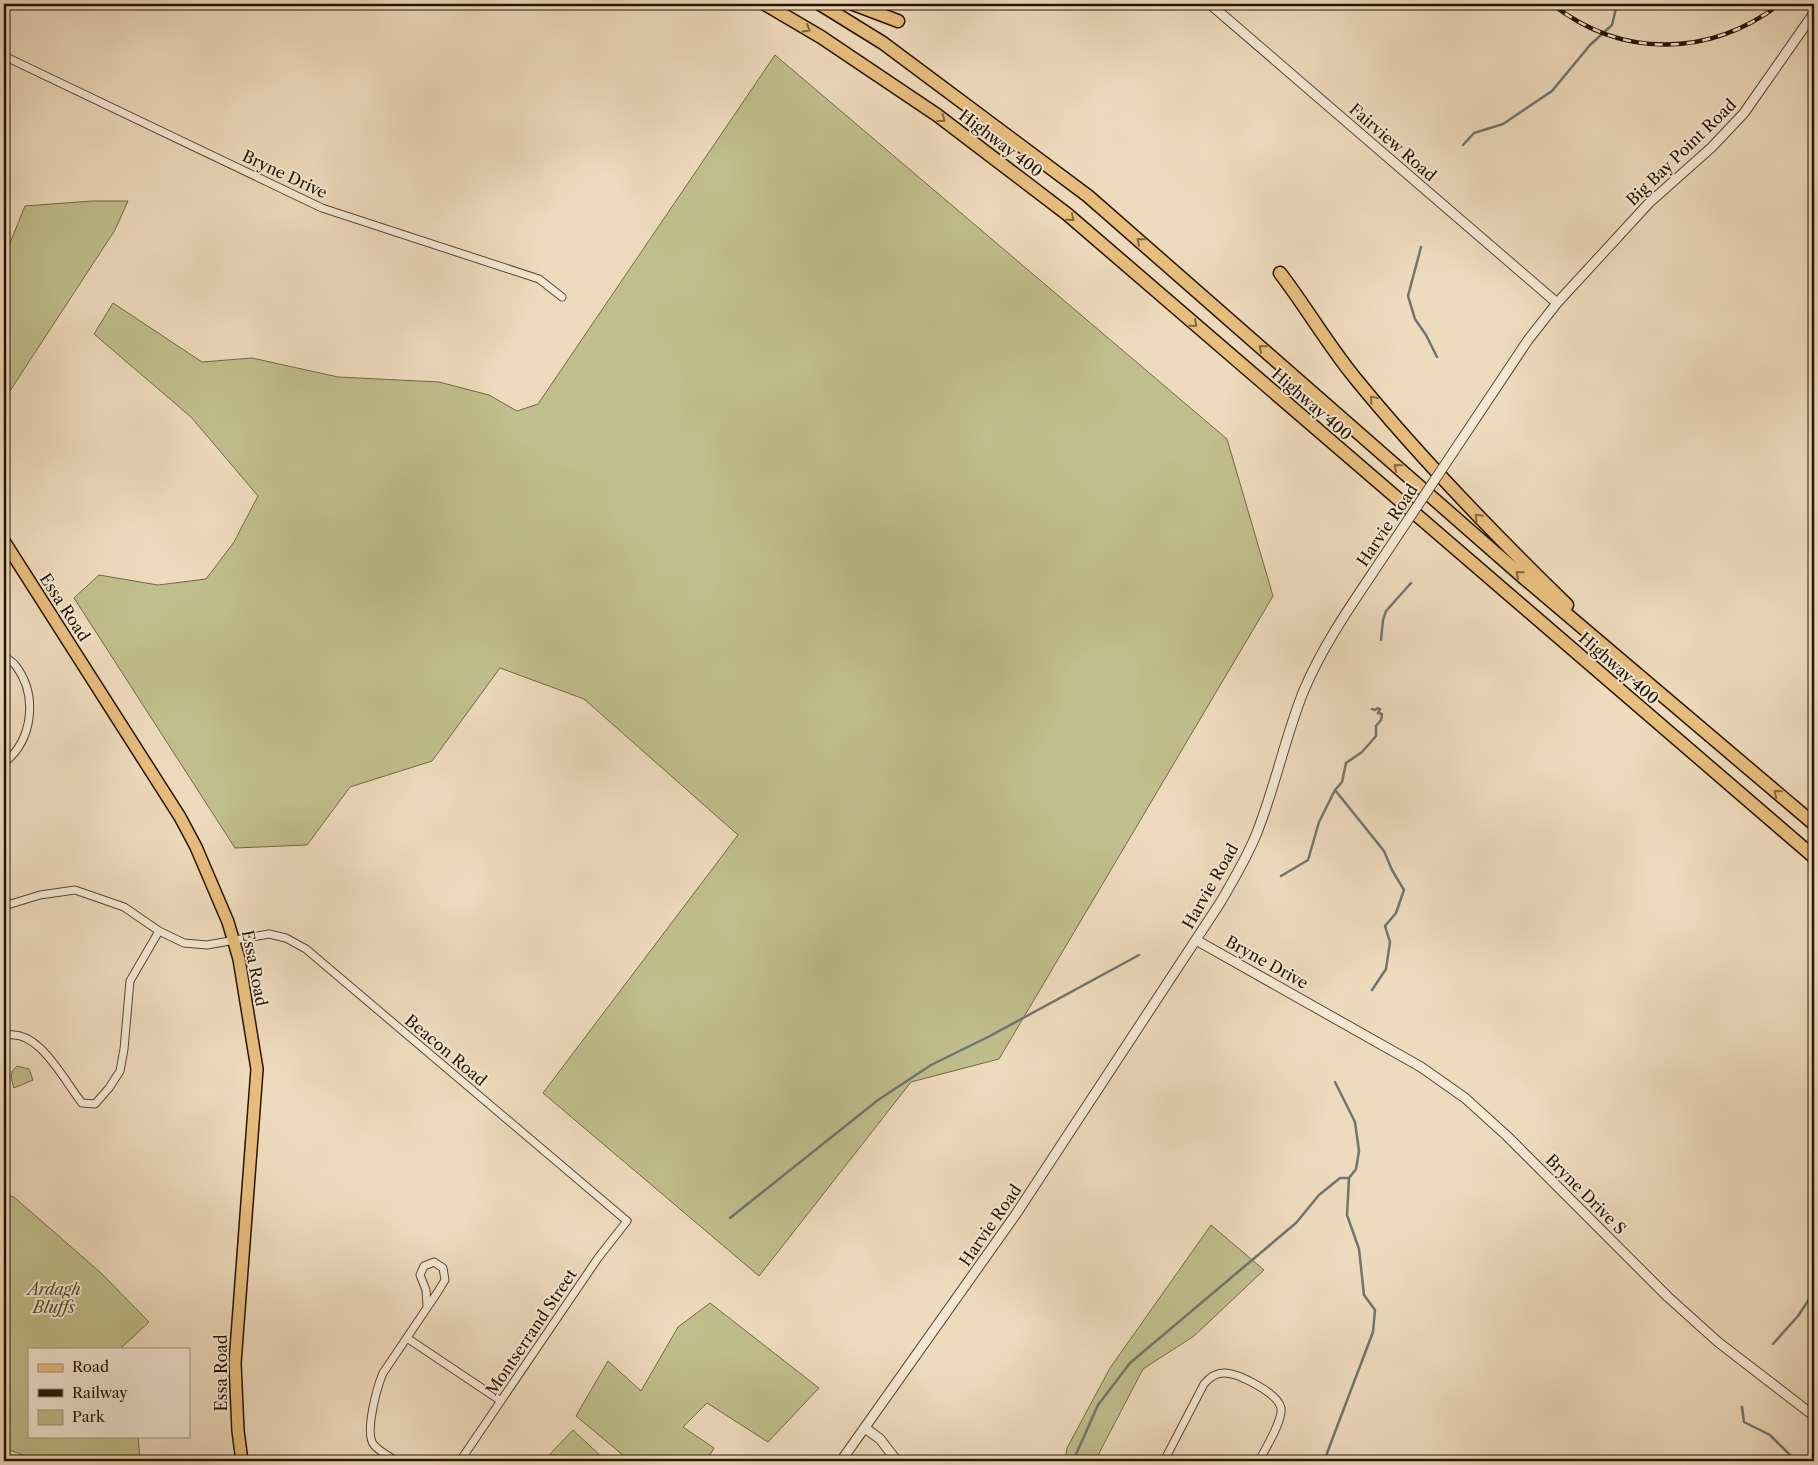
<svg xmlns="http://www.w3.org/2000/svg" width="1818" height="1465" font-family="'Libre Caslon Text',serif">
	<style>
		.green { fill: #c0be8c; stroke: #736946 }
		.lines { fill: none; stroke-linecap: round; stroke-linejoin: round }
		.stream { stroke: #6f7671; stroke-width: 2.5 }
		.minor-casing { stroke: #58462f; stroke-width: 9 }
		.tertiary-casing { stroke: #58462f; stroke-width: 11 }
		.primary-casing { stroke: #261400; stroke-width: 14 }
		.motorway-casing { stroke: #261400; stroke-width: 15 }
		.minor { stroke: #f4e8d4; stroke-width: 7 }
		.tertiary { stroke: #f4e8d4; stroke-width: 9 }
		.primary { stroke: #e7be7e; stroke-width: 11 }
		.motorway { stroke: #e7be7e; stroke-width: 12 }
		.rail-casing { stroke: #261400; stroke-width: 4.5 }
		.rail { stroke: #f4e8d4; stroke-width: 2.5; stroke-dasharray: 8; stroke-linecap: butt }
		.tertiary-bridge-casing { stroke: #58462f; stroke-width: 11; stroke-linecap: butt }
		.tertiary-bridge { stroke: #f4e8d4; stroke-width: 9 }
		.oneway { stroke: #86693f }
		.labels { text-anchor: middle; dominant-baseline: central; stroke-width: 4; stroke-linejoin: round; paint-order: stroke }
		.street-label { font-size: 16px; fill: #261400; stroke: #f4e8d4 }
		.park-label { font-size: 16px; font-style: italic; fill: #5c5031; stroke: #f4e8d4 }
	</style>
	<rect width="100%" height="100%" fill="#eedbbd"/>
	<filter id="stains"><feTurbulence type="fractalNoise" baseFrequency=".004" numOctaves="4"/><feColorMatrix values="0 0 0 0 .2 0 0 0 0 .09 0 0 0 0 .02 0 0 0 .5 -.17"/></filter>
	<radialGradient id="worn" r=".72"><stop offset=".6" stop-color="#630" stop-opacity="0"/><stop offset="1" stop-color="#630" stop-opacity=".3"/></radialGradient>
	<path class="green" d="M775,55L1227,439L1273,596L999,1059L911,1082L759,1276L543,1093L738,835L584,699L500,668L432,761L350,787L307,845L235,848L74,598L99,575L158,585L206,579L234,542L258,496L191,417L94,334L113,303L202,362L252,358L338,377L439,382L489,395L517,411L538,404Z
		M92,201H128L115,230L4,400V258L25,206Z
		M17,1066L29,1069L33,1080L14,1088C11,1078 9,1073 17,1066Z
		M4,1194L14,1197L101,1273L149,1322L120,1349H29V1436H138L140,1461H23V1455L4,1448Z
		M1211,1225L1264,1270L1194,1336L1143,1369L1095,1461H1065L1067,1448L1110,1368Z
		M710,1303L819,1388L768,1442L707,1403L683,1427L714,1448L706,1461H630L576,1416L608,1361L641,1391L678,1327Z
		M573,1430L606,1461H559L550,1454Z"/>
	<g class="lines">
		<path class="stream" d="M1463,145L1474,133L1503,124L1552,91L1590,45L1612,25L1617,4
			M1421,247L1408,296L1415,319L1426,335L1437,357
			M1381,640L1383,620L1386,611L1411,583
			M1335,790L1384,851L1392,870L1404,890L1396,913L1385,926L1390,942L1386,969L1372,990
			M1281,876L1308,860L1319,822L1335,790L1342,782L1346,763L1362,752L1376,736V726L1381,720L1382,714L1378,713L1380,709L1378,708L1375,710L1372,709
			M730,1218L878,1100L931,1065L990,1036L1139,955
			M1773,1344L1798,1316L1814,1292
			M1742,1407L1744,1422L1770,1435L1790,1455L1802,1461
			M1073,1461L1098,1405L1130,1363L1296,1223L1319,1195L1340,1178H1349
			M1324,1461L1373,1332L1375,1310L1364,1295L1359,1249L1347,1215L1349,1178L1356,1169L1359,1151L1355,1122L1335,1082"/>
		<g class="minor-casing">
			<path id="minor" d="M4,56L322,208L539,279L562,297
				M4,656C7,659 13,662 16,666C38,696 33,740 4,763
				M4,906L40,895L75,890L124,907L159,931L184,943L207,945L269,934L286,938L306,949L627,1221L598,1258L460,1461
				M4,1036C38,1026 64,1081 82,1103L95,1104L109,1088L120,1071L124,1049L130,981L159,931
				M407,1338L501,1401
				M396,1461C389,1456 380,1452 374,1445C364,1434 377,1387 383,1373L437,1293L445,1280L443,1268L434,1262L424,1266L420,1275L426,1290L427,1306
				M1164,1461L1204,1384C1209,1378 1216,1373 1224,1373C1238,1373 1278,1393 1281,1408C1283,1421 1265,1449 1259,1461"/>
		</g>
		<g class="tertiary-casing">
			<path id="tertiary" d="M1210,4L1557,303
				M1454,451L1528,340L1557,303L1649,203L1712,147L1744,113L1814,13
				M1196,940L1421,1067L1465,1098L1507,1136L1668,1297L1718,1342L1814,1416
				M865,1428L880,1439L897,1461
				M841,1461L1016,1214L1220,903C1233,881 1246,859 1256,835C1275,788 1285,737 1304,690C1324,643 1354,601 1382,559"/>
		</g>
		<g class="primary-casing">
			<path id="primary" d="M4,541L180,817L196,847L228,922L239,959L257,1069L235,1363L238,1431L242,1461"/>
		</g>
		<g class="motorway-casing">
			<path id="motorway" d="M765,4L821,37L937,115L1067,214L1814,857
				M820,4L883,43L1088,196L1524,578L1814,824
				M853,4L898,21
				M1280,273C1306,307 1328,345 1355,378C1421,459 1493,533 1567,605"/>
		</g>
		<use href="#minor" class="minor"/>
		<use href="#tertiary" class="tertiary"/>
		<use href="#primary" class="primary"/>
		<use href="#motorway" class="motorway"/>
		<g class="rail-casing">
			<path id="rail" d="M1552,4C1622,59 1710,57 1780,4"/>
		</g>
		<use href="#rail" class="rail"/>
		<g class="tertiary-bridge-casing">
			<path id="tertiary-bridge" d="M1382,559L1454,451"/>
		</g>
		<use href="#tertiary-bridge" class="tertiary-bridge"/>
	</g>
	<defs><path id="oneway-chevron" d="M-2-3.5L2.5 0L-2 3.5" fill="none" stroke-width="1.6" stroke-linecap="round" stroke-linejoin="round" transform="scale(1.25)"/></defs>
	<g class="oneway">
		<use href="#oneway-chevron" transform="translate(807 29) rotate(31)"/>
		<use href="#oneway-chevron" transform="translate(942 119) rotate(37)"/>
		<use href="#oneway-chevron" transform="translate(1071 218) rotate(40)"/>
		<use href="#oneway-chevron" transform="translate(1140 241) rotate(-139)"/>
		<use href="#oneway-chevron" transform="translate(1194 324) rotate(41)"/>
		<use href="#oneway-chevron" transform="translate(1262 348) rotate(-139)"/>
		<use href="#oneway-chevron" transform="translate(1373 399) rotate(-131)"/>
		<use href="#oneway-chevron" transform="translate(1397 467) rotate(-139)"/>
		<use href="#oneway-chevron" transform="translate(1478 517) rotate(-134)"/>
		<use href="#oneway-chevron" transform="translate(1519 574) rotate(-139)"/>
		<use href="#oneway-chevron" transform="translate(1777 793) rotate(-140)"/>
	</g>
	<g class="labels">
		<g class="street-label">
			<text transform="translate(1393 142) rotate(41)">Fairview Road</text>
			<text transform="translate(1001 143) rotate(37)">Highway 400</text>
			<text transform="translate(1681 152) rotate(-44)">Big Bay Point Road</text>
			<text transform="translate(285 174) rotate(25)">Bryne Drive</text>
			<text transform="translate(1312 404) rotate(41)">Highway 400</text>
			<text transform="translate(1387 525) rotate(-56)">Harvie Road</text>
			<text transform="translate(65 607) rotate(57)">Essa Road</text>
			<text transform="translate(1619 668) rotate(41)">Highway 400</text>
			<text transform="translate(1210 886) rotate(-60)">Harvie Road</text>
			<text transform="translate(1267 962) rotate(29)">Bryne Drive</text>
			<text transform="translate(255 968) rotate(79)">Essa Road</text>
			<text transform="translate(446 1050) rotate(40)">Beacon Road</text>
			<text transform="translate(1586 1194) rotate(45)">Bryne Drive S</text>
			<text transform="translate(990 1225) rotate(-55)">Harvie Road</text>
			<text transform="translate(531 1332) rotate(-56)">Montserrand Street</text>
			<text transform="translate(221 1373) rotate(-90)">Essa Road</text>
		</g>
		<g class="park-label">
			<text x="54" y="1289">Ardagh<tspan x="54" dy="18">Bluffs</tspan></text>
		</g>
	</g>
	<rect width="1818" height="1465" fill="none" stroke="#eedbbd" stroke-width="20"/>
	<rect x="5" y="5" width="1808" height="1455" fill="none" stroke="#261400" stroke-width="2.5"/>
	<rect x="10" y="10" width="1798" height="1445" fill="none" stroke="#261400"/>
	<rect x="28" y="1348" width="162" height="90" fill="#f4e8d4" stroke="#a2937f"/>
	<rect x="38" y="1364" width="25" height="8" fill="#e7be7e" stroke="#a2937f"/>
	<text x="72" y="1372" font-size="15" fill="#261400">Road</text>
	<rect x="38" y="1389" width="25" height="8" fill="#261400" stroke="#a2937f"/>
	<text x="72" y="1398" font-size="15" fill="#261400">Railway</text>
	<rect x="38" y="1410" width="25" height="15" fill="#c0be8c" stroke="#a2937f"/>
	<text x="72" y="1422" font-size="15" fill="#261400">Park</text>
	<rect width="100%" height="100%" filter="url(#stains)"/>
	<rect width="100%" height="100%" fill="url(#worn)"/>
</svg>
